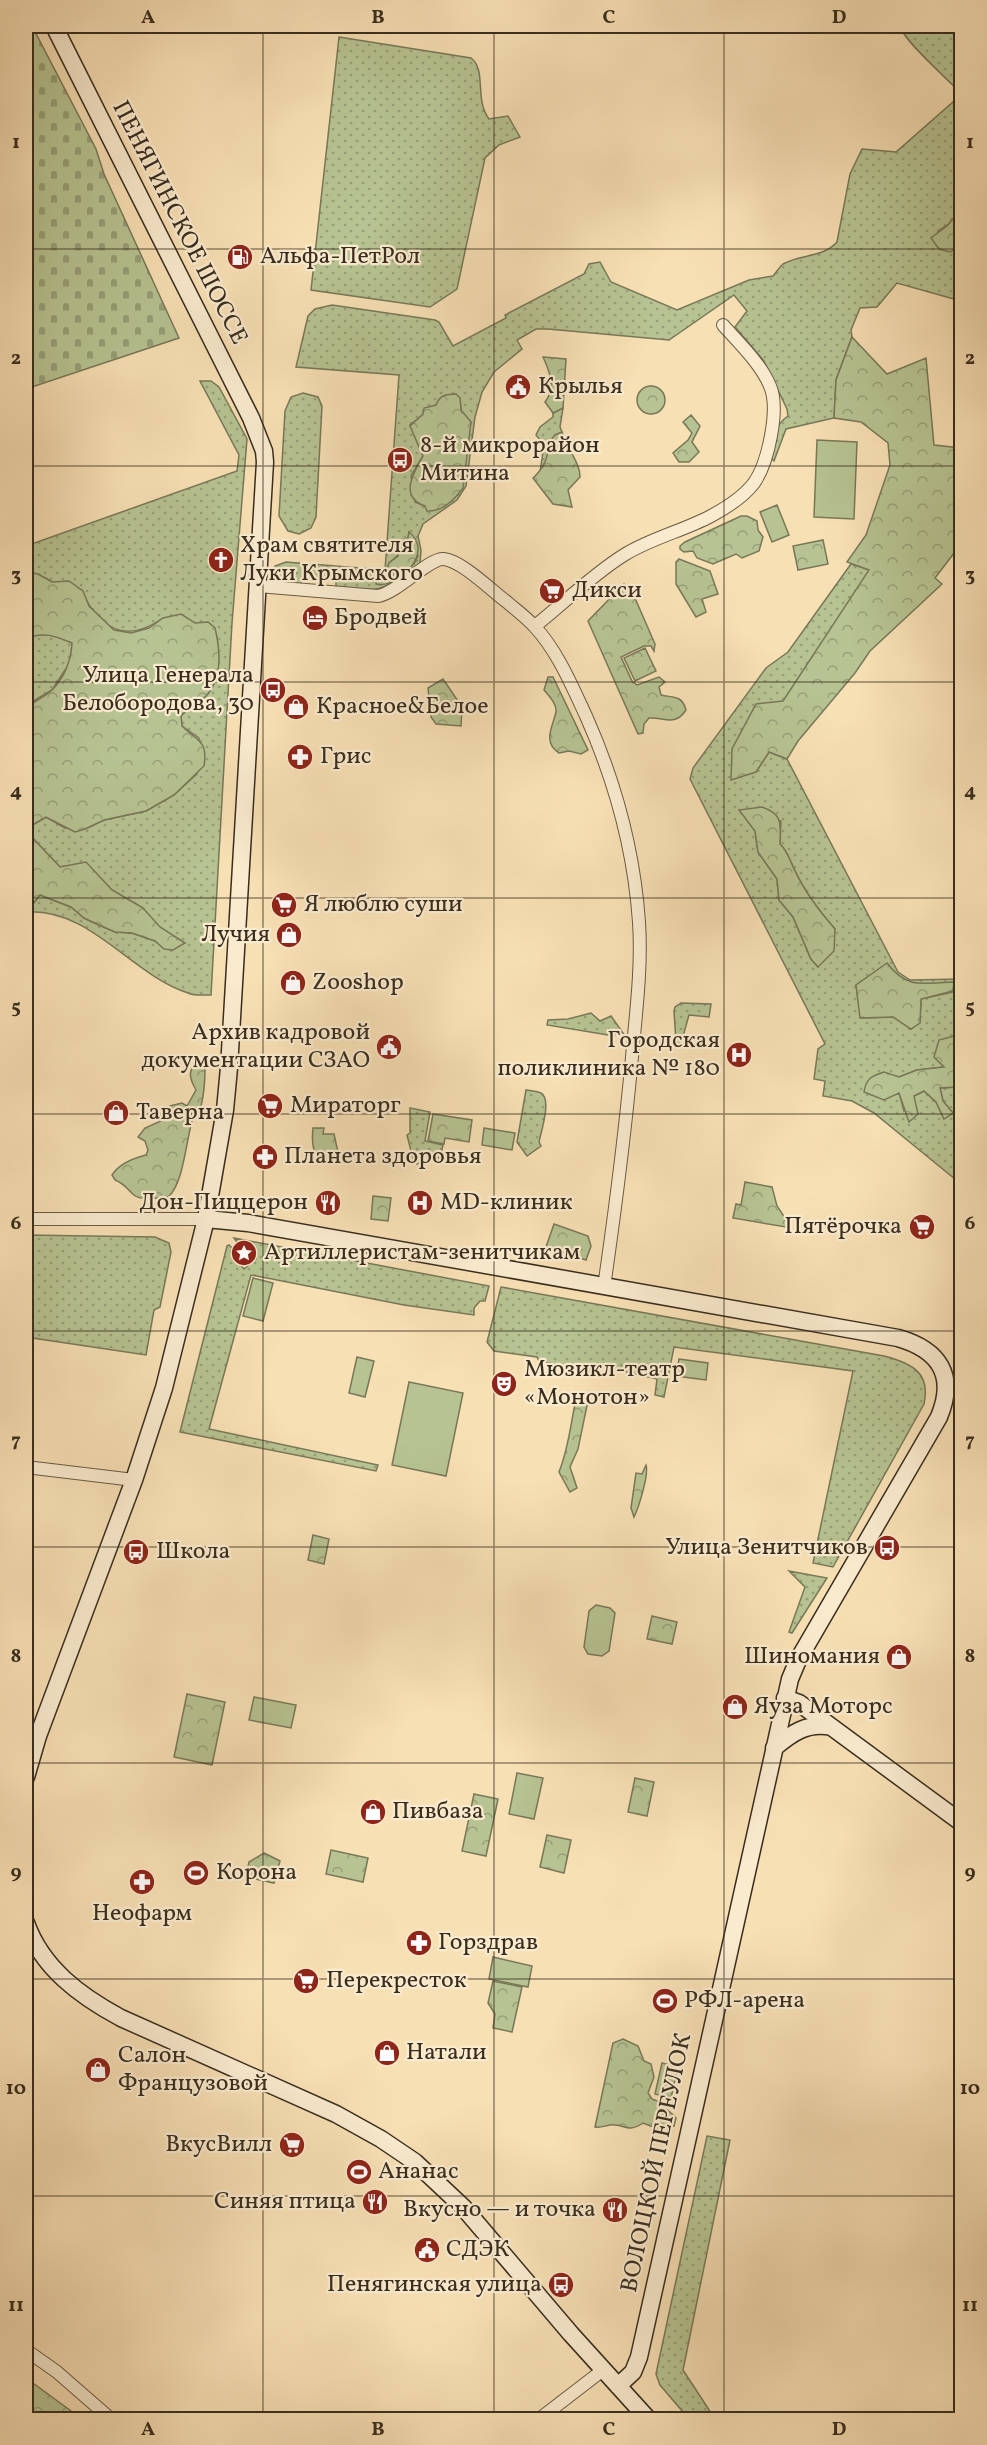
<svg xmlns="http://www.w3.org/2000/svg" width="987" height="2445" font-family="Vollkorn,serif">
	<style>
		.grass { fill: url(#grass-dots); stroke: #787858; stroke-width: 1.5; fill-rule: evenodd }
		.forest { fill: url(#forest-crowns); stroke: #787858; stroke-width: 1.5 }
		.cemetery { fill: url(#cemetery-stones); stroke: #787858; stroke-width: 1.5 }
		.pitch { fill: #b7c392; stroke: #787858; stroke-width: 1.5 }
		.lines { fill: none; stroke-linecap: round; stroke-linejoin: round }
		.street-casing { stroke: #695a44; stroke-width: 14 }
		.secondary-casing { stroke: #392d1f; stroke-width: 19 }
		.street { stroke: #faebcf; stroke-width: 12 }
		.secondary { stroke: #faebcf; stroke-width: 16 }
		.grid { fill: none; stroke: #392d1f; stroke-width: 1.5; stroke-opacity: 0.55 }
		.labels { text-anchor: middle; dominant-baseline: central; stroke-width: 4.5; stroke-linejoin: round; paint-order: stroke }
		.street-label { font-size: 24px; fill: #392d1f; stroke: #faebcf }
		.poi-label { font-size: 24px; fill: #392d1f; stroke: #faebcf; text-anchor: start }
		.neatline { fill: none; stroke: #392d1f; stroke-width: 2 }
		.grid-label { font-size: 20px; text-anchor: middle; font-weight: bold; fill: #392d1f }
	</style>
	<defs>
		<pattern id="grass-dots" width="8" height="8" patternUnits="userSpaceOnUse" patternTransform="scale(1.5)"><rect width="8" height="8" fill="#b7c392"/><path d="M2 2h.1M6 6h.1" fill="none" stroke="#969f77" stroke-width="1.8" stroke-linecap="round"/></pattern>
		<pattern id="forest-crowns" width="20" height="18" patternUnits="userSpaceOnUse" patternTransform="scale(1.5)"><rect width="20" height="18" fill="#b7c392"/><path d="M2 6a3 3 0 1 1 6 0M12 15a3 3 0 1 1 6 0" fill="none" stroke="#969f77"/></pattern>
		<pattern id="cemetery-stones" width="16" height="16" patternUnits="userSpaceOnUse" patternTransform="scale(1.5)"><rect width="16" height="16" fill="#b7c392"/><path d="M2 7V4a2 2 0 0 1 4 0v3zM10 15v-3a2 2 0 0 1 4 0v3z" fill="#969f77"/></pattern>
	</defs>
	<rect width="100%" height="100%" fill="#f8e0b5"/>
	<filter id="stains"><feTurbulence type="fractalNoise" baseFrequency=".00333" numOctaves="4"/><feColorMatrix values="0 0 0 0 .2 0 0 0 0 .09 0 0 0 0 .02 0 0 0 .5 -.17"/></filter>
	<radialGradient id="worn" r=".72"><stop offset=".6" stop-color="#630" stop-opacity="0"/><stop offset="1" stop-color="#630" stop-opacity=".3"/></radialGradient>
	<path class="grass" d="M900,26H961V93C949,81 903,40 900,26Z
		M339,37L471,58C487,70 474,99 489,119L508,116L520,137L499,145L485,158L457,289L430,307L311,290Z
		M961,95V212L960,210L948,225L938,231L959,245L961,244V301L897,283L877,307L860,308L851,330L852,337L836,380L834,418L786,429L774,461L771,458C774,440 773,426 788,416L787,409L764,361L735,327L747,311L734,295L669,340L548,329H536L517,340L522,349L494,372L482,392L475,417L466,486L457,500L423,524L418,536L421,550L420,564C381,592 384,592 336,587V580L302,577L301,584C288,583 269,585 275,566L286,562L385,570L399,375L296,367L308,316L315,309L332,305L435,320L439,322L453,346L506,318L505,315L584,274L589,264L600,262L611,282L677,310L749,280L773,276C776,273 780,266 783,264C800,254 823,258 837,242L850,174L862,149L896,152ZM460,398L461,410L425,506L415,502L411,476L423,456L410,425L436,405ZM409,533L418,556L414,564L391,583L389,563C398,556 407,545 409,533Z
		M200,381H211L219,387L247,439L232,623L211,995C203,995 194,996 188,993C130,974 91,908 26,912V909H29L40,895L71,907L84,918L99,925L115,932L132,933L155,941L164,948L184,943L159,927L143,908L112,890L86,863L60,867L26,831V818L34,824L46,817L65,828L85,829L104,820L146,811L174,795L197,774L199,738L182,726L181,716C188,708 196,705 204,698C220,684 220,657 217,638L195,623L163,618C127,644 99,630 82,591L52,582L38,574L26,572V546L237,471L239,455Z
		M303,393L318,397L322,406L316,517L311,528L299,534L288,531L279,516L285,411L291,397Z
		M563,408L560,427L562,432L555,435L549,455L540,472L544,445L536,435L540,427L553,417V413Z
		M851,564L870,570L756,772L769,752L787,759L898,972L910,980L961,979V1055L944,1067L917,1070L899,1077V1093L904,1111L914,1096L924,1091L936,1102L944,1119L953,1113L943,1101L940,1088L958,1087L961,1090V1184L874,1113L852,1101L823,1096L825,1081L814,1079L818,1049L825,1044L690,779L693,768L766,668L788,652ZM740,810L781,821L780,844C789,853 790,862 796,873C806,893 820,912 835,929L818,967L811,959L793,917L779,900L777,879L758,852L755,831ZM887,964C905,988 925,986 953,992L921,999L920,1022L911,1029L893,1017L861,1018L856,985Z
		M37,633L55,636L72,643L71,661L52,690L35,700L26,712V639Z
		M681,1003L711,1004L709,1017L689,1015L680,1047L676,1042L674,1011L675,1007Z
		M591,1013L600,1021L611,1016L623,1033L617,1031L614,1036L547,1025L548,1020L568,1019Z
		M526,1090C531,1091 537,1091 541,1093C552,1099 541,1132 539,1142L541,1146L527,1156L517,1142Z
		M410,1108L430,1112L425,1141L443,1145L440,1158L425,1155L422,1162L417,1164L413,1159L407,1135L410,1133Z
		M26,1235L155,1237L169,1243L171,1252L160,1307L154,1310L146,1355L26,1337Z
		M234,1238L489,1286L485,1301H480L474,1308V1315L404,1305L251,1275L209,1429L378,1465L376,1471L180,1432L227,1246L229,1245L235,1251L232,1254L244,1269L256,1259L244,1244L240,1246Z
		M501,1287L884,1356C911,1363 931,1372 924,1404L833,1567L813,1563L853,1371L674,1347L664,1397L655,1395L657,1379L597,1365L595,1372L539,1361L537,1357L494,1351L487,1342Z
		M789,1571L827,1578L792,1633L789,1632L805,1587Z
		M707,2136L730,2140L683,2370L715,2419H689L660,2385L656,2374Z"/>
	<path class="forest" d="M960,210L961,244L950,252L939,249L931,238L948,225Z
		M852,337L887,374L926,358L934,445L961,448V544L935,578L942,584L870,651L855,673L798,741L787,759L769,752L756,772L731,780L732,749L756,704L783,701L869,570L847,562L866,535L890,465L888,443L861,422L834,418L836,380Z
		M543,357L566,359L563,408L553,413L545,402C556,388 550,372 543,357Z
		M637 400a14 14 0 1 1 28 0a14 14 0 1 1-28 0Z
		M456,394L460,398L461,410L471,422L463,488C455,499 442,512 427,511L425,506C399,497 413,473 423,456L410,426L423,414L424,408L436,405C440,395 446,394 456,394Z
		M691,415L700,426L692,442L699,452L689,462H679L673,453L688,440L692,433L683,422Z
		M562,432C566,449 580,461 580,477L568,490L572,507L553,504L533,478C544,468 549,457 548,443L555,435Z
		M741,516H747L757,521L758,530L763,537L759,551L742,558L736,554L713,564L697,558L693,551L684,552L680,549V546L685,542Z
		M409,532C435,552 399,589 376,584V578L380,574H385L389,563L398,556L399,544L408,538Z
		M823,540L828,564L798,570L793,546Z
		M679,559L710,571L718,594L702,599L706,612L696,617L676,584V562Z
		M26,572L38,574L52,582L69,581L83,591L89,606L114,630L131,633L149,628L163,618L181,614L195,623L208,622L215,628C220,649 223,678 206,696C198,704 188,707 181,716L182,726C198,742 208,740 204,766L174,795L146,811L104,820L85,829L75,832L46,817L34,824L26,818V712C31,701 42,699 51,691C64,679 71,661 72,643C56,636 42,631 26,639Z
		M624,584L631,589L655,644L654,651L651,646H644L621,657L632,681L637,685L659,677L665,682L659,687L661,695C674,698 682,695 686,710C675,727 664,717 649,718L644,724L643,733L638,734L588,621Z
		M645,648L656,671L635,681L624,658Z
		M548,677H553L588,750L581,754L569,751L559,753C542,742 553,726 556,712C557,704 549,696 544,690Z
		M443,679L462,707L461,726L436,724L431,717L428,688Z
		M762,807C784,815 780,824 780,844C789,853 790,862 796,873C806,894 820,912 835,929L834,951L818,967L811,959L793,917L779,900L777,879L758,852L755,831L739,810Z
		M26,831L60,867L86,862L112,890L143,908L160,927L185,943L173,950L164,949L155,941L132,933L115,932L99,925L84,918L71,907L40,895L29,909H26Z
		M887,963C907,990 924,983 954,982L953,991L921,999L920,1023L911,1029L893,1017L860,1018L856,985Z
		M958,1035L957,1057L961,1055V1076L959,1077L961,1090L958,1087L940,1088L943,1101L953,1113L944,1119L936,1102L924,1091L914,1096L918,1114L909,1122L899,1093L884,1100L864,1092C866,1078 872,1076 884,1072L899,1077L917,1070L944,1067L934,1057L939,1040Z
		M195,1064H201L205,1068C205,1080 204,1094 201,1106C199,1111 195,1113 193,1118C186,1138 184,1184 168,1197C158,1198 141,1201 134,1195C126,1188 125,1184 115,1180L112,1175C119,1164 134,1158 146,1155L148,1150L145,1141L138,1137L145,1128L161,1121L170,1106L182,1103L187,1106L196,1090C191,1081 187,1073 195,1064Z
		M433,1114L472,1120L469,1142L445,1138L444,1144L428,1141Z
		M313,1128H324L323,1134H334L339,1157C313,1166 311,1147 313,1128Z
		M745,1182L772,1187L777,1206L787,1221L786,1227L733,1218L736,1204L741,1205Z
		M373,1196L391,1198L388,1221L371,1219Z
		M554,1224L588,1236L591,1246L586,1260L546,1247Z
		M577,1395L589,1396L578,1449L570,1467L577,1488L570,1492L559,1472C569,1448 571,1420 577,1395Z
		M646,1465C649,1474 639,1507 634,1517L631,1508L636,1473L642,1474Z
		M313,1535L329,1539L324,1564L308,1560Z
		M652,1616L677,1622L672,1644L647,1639Z
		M187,1694L225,1702L212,1765L174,1757Z
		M635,1778L654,1782L647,1816L628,1812Z
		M474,1794L498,1799L486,1856L462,1851Z
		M547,1835L571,1840L564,1873L540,1867Z
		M331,1850L368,1858L363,1882L326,1874Z
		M264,1853L280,1861L274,1883L246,1877L249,1862Z
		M493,1981L522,1987L512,2032L493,2028L495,2014L488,2003Z
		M623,2039L638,2046L644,2061L651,2064L654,2077L648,2093L652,2099L660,2102C664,2110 671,2111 676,2118L674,2126L658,2129L643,2123C627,2134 624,2123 610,2125C604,2126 601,2128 595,2127L613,2043Z
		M662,2063L678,2067L671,2098L655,2094Z
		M26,2378L82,2419H26Z"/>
	<path class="cemetery" d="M26,26H32L96,149L104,174L179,338L26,389Z"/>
	<path class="pitch" d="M817,440L857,442L854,519L814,517Z
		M777,505L789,535L772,542L760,512Z
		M484,1128L515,1133L512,1150L482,1145Z
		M253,1278L273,1283L263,1321L243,1316Z
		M357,1357L374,1361L365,1397L349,1393Z
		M679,1359L708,1363L706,1380L676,1376Z
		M409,1382L463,1393L446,1476L392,1465Z
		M596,1605L610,1608L615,1613L609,1651L602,1656L588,1654L584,1647L589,1611Z
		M254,1697L296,1705L291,1728L249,1720Z
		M517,1773L543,1778L534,1819L509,1814Z
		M493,1957L532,1966L528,1987L489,1979Z"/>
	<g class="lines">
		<g class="street-casing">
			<path id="street" d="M258,586L378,596C399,592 430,557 444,559C462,561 492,591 507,602C516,610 526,617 534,626C557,650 572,686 586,716C615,781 634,850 639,922C642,967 636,1012 632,1057C625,1134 615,1211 604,1287
				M535,626C564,603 592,575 624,555C651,538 683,531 711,516C726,508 744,496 754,483C768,463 780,409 770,386C761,364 739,343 723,325
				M26,1219H206
				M26,1467L134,1480
				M26,2350L57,2372L112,2420
				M538,2420L603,2370"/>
		</g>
		<g class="secondary-casing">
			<path id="secondary" d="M206,1219L248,1223L898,1338C940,1350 956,1376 939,1417L798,1660L790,1679L639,2357L633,2372L618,2386
				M785,1698L799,1703L962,1823
				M774,1748C792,1733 807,1722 832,1727
				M26,1777L38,1736L134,1480L164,1388L206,1219L225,1110L229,1068L265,462L264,451L251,418L54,26
				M26,1923C42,1968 80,1996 121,2018L336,2114L381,2139L415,2162L463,2207L571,2334L649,2420"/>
		</g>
		<use href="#street" class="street"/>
		<use href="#secondary" class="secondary"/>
	</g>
	<path class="grid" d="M263,26V2420M494,26V2420M724,26V2420M26,249H962M26,466H962M26,682H962M26,898H962M26,1114H962M26,1331H962M26,1547H962M26,1763H962M26,1979H962M26,2196H962"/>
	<defs>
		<g id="fuel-disc" transform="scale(1.35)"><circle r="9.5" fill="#8f2418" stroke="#faebcf"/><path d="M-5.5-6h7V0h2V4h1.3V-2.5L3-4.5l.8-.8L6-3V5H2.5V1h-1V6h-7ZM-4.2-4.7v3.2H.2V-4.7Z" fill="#fff"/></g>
		<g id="civic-disc" transform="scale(1.35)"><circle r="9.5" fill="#8f2418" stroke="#faebcf"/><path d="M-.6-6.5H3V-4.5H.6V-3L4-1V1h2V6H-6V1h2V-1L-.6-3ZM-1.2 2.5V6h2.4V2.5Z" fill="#fff"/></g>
		<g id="bus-disc" transform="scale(1.35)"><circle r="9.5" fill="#8f2418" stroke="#faebcf"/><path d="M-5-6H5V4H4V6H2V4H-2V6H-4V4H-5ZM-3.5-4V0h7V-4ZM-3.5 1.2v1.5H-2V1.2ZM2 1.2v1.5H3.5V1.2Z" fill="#fff"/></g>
		<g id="church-disc" transform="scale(1.35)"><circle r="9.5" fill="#8f2418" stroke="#faebcf"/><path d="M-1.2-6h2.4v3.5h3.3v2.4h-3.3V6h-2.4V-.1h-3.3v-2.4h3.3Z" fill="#fff"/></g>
		<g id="supermarket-disc" transform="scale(1.35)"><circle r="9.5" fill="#8f2418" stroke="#faebcf"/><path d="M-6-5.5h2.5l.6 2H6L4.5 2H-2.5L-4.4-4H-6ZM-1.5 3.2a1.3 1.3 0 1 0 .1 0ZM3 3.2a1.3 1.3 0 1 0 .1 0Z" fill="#fff"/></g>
		<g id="hotel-disc" transform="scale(1.35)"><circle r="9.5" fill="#8f2418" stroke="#faebcf"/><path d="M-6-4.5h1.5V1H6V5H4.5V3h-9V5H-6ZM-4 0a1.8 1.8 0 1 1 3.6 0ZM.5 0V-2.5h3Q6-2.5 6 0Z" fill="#fff"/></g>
		<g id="shop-disc" transform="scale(1.35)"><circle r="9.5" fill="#8f2418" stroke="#faebcf"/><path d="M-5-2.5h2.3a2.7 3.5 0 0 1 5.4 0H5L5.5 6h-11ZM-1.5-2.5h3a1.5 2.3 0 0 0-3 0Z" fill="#fff"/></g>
		<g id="pharmacy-disc" transform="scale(1.35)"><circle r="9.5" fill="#8f2418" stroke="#faebcf"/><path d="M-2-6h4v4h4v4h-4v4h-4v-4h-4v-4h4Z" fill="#fff"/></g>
		<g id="hospital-disc" transform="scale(1.35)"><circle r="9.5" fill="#8f2418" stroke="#faebcf"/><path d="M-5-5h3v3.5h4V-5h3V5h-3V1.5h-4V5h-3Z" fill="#fff"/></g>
		<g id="restaurant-disc" transform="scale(1.35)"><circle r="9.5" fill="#8f2418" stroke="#faebcf"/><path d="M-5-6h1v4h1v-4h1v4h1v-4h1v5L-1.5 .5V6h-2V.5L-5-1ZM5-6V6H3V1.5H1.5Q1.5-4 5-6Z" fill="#fff"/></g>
		<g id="sight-disc" transform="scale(1.35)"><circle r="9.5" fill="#8f2418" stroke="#faebcf"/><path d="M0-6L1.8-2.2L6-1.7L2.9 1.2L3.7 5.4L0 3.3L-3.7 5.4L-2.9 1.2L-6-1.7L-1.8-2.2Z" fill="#fff"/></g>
		<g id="theatre-disc" transform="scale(1.35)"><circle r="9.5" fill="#8f2418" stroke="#faebcf"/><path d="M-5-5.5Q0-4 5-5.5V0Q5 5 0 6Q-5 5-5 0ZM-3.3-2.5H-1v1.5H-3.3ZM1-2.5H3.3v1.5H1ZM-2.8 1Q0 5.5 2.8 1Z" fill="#fff"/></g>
		<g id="stadium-disc" transform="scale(1.35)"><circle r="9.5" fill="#8f2418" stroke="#faebcf"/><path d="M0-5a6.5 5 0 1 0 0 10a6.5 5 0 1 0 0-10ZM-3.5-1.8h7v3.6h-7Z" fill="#fff"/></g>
	</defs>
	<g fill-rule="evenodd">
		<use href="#fuel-disc" x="240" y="257"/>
		<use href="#civic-disc" x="518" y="387"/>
		<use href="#bus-disc" x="400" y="460"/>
		<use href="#church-disc" x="221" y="560"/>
		<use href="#supermarket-disc" x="552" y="591"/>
		<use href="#hotel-disc" x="315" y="618"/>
		<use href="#bus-disc" x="273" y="690"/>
		<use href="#shop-disc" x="296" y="707"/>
		<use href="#pharmacy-disc" x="300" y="757"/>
		<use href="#supermarket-disc" x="284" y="905"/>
		<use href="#shop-disc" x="289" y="935"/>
		<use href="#shop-disc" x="293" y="983"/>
		<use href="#civic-disc" x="389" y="1047"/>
		<use href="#hospital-disc" x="739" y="1055"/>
		<use href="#supermarket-disc" x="270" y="1106"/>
		<use href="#shop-disc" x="116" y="1113"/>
		<use href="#pharmacy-disc" x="265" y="1157"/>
		<use href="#restaurant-disc" x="328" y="1203"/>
		<use href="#hospital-disc" x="420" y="1203"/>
		<use href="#supermarket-disc" x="922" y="1227"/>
		<use href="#sight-disc" x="244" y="1253"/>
		<use href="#theatre-disc" x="504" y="1384"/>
		<use href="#bus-disc" x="887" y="1548"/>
		<use href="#bus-disc" x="136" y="1552"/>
		<use href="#shop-disc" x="899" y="1657"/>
		<use href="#shop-disc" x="735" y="1707"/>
		<use href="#shop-disc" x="373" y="1812"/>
		<use href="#stadium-disc" x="196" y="1873"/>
		<use href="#pharmacy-disc" x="142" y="1882"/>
		<use href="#pharmacy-disc" x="419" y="1943"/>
		<use href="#supermarket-disc" x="306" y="1981"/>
		<use href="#stadium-disc" x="665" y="2001"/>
		<use href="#shop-disc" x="387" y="2053"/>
		<use href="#shop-disc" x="98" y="2070"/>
		<use href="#supermarket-disc" x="292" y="2145"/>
		<use href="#stadium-disc" x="359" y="2172"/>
		<use href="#restaurant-disc" x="375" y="2202"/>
		<use href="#restaurant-disc" x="615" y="2210"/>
		<use href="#civic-disc" x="427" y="2250"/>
		<use href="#bus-disc" x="561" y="2285"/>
	</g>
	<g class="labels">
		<g class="street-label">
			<text transform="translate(179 223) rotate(63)">ПЕНЯГИНСКОЕ ШОССЕ</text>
			<text transform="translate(657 2163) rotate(-78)">ВОЛОЦКОЙ ПЕРЕУЛОК</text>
		</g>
		<g class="poi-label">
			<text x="260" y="257">Альфа-ПетРол</text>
			<text x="538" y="387">Крылья</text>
			<text x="420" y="446">8-й микрорайон<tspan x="420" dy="28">Митина</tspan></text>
			<text x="240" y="546">Храм святителя<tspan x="240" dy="28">Луки Крымского</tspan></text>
			<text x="572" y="591">Дикси</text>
			<text x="334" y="618">Бродвей</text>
			<text x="254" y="676" text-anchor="end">Улица Генерала<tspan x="254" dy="28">Белобородова, 30</tspan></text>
			<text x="316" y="707">Красное&amp;Белое</text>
			<text x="320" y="757">Грис</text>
			<text x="304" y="905">Я люблю суши</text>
			<text x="270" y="935" text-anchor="end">Лучия</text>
			<text x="312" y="983">Zooshop</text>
			<text x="370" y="1033" text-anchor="end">Архив кадровой<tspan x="370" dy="28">документации СЗАО</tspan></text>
			<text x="720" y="1041" text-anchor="end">Городская<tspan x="720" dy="28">поликлиника № 180</tspan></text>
			<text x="290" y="1106">Мираторг</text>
			<text x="136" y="1113">Таверна</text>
			<text x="284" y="1157">Планета здоровья</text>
			<text x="308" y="1203" text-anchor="end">Дон-Пиццерон</text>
			<text x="440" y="1203">MD-клиник</text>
			<text x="902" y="1227" text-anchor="end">Пятёрочка</text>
			<text x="264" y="1253">Артиллеристам-зенитчикам</text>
			<text x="524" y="1370">Мюзикл-театр<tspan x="524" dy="28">«Монотон»</tspan></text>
			<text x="868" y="1548" text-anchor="end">Улица Зенитчиков</text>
			<text x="156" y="1552">Школа</text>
			<text x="880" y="1657" text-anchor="end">Шиномания</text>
			<text x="754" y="1707">Яуза Моторс</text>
			<text x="392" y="1812">Пивбаза</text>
			<text x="216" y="1873">Корона</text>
			<text x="142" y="1914" text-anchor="middle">Неофарм</text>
			<text x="438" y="1943">Горздрав</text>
			<text x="326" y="1981">Перекресток</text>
			<text x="684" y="2001">РФЛ-арена</text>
			<text x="406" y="2053">Натали</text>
			<text x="118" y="2056">Салон<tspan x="118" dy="28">Французовой</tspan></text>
			<text x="272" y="2145" text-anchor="end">ВкусВилл</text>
			<text x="378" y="2172">Ананас</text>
			<text x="356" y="2202" text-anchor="end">Синяя птица</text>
			<text x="596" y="2210" text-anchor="end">Вкусно — и точка</text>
			<text x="446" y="2250">СДЭК</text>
			<text x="542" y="2285" text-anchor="end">Пенягинская улица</text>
		</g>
	</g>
	<rect width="987" height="2445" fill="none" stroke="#f8e0b5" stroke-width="66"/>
	<rect x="33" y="33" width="921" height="2379" class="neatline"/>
	<g class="grid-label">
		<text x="148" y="23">A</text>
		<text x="378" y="23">B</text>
		<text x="609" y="23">C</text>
		<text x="839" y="23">D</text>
		<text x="16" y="148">1</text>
		<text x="970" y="148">1</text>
		<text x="16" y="364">2</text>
		<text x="970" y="364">2</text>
		<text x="16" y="581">3</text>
		<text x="970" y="581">3</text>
		<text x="16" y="797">4</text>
		<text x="970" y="797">4</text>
		<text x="16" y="1013">5</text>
		<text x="970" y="1013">5</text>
		<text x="16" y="1229">6</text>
		<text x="970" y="1229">6</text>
		<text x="16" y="1446">7</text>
		<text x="970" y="1446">7</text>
		<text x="16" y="1662">8</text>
		<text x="970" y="1662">8</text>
		<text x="16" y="1878">9</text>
		<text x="970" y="1878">9</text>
		<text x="16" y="2094">10</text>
		<text x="970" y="2094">10</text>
		<text x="16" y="2311">11</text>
		<text x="970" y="2311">11</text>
		<text x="148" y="2435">A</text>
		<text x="378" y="2435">B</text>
		<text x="609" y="2435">C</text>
		<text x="839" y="2435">D</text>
	</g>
	<rect width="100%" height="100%" filter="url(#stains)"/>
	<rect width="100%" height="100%" fill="url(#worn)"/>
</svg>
